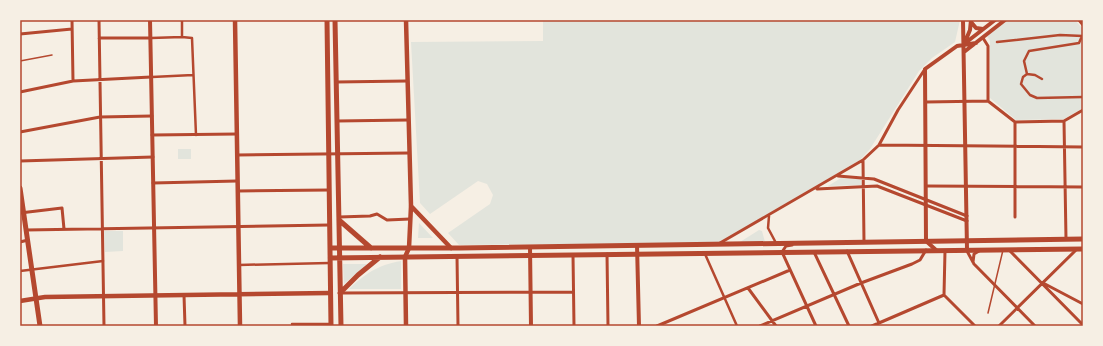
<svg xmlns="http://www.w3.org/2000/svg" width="1103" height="346" font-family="'Nunito Sans',sans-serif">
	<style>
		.green { fill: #e2e4dc }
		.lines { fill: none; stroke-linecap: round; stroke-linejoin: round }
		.service { stroke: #b5482f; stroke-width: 1.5 }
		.pedestrian { stroke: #b5482f; stroke-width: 2.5 }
		.minor { stroke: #b5482f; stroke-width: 3 }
		.tertiary { stroke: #b5482f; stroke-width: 4 }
		.secondary { stroke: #b5482f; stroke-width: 4.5 }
		.primary { stroke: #b5482f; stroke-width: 5 }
		.neatline { fill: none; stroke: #b5482f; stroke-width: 1.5 }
	</style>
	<rect width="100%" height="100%" fill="#f6efe4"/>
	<path class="green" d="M543,20H960L955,42L932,58L919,71L870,149L860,160L718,243L459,245L448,233L490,204L493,195L487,184L478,181L430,214L420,203L411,42L543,41Z
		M1008,20H1075L1083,29V108L1064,119L1016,120L990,98V41L987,36Z
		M178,149H191V159H178Z
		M841,178L861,179L862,185L828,186Z
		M419,223L433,238H418Z
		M759,230L762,231L765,242H740Z
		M104,231H123V251L105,252Z
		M401,261V289H349C366,273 378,265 401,261Z
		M343,264H367L344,284Z"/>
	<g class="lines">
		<path class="service" d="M20,61L52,55
			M988,313L1003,250"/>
		<path class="pedestrian" d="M182,20V37L192,38L196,135
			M151,38L182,37
			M997,42L1060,35L1083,36
			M1027,74L1024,61L1029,51L1079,43L1082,36
			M152,77L193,75
			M1042,79L1035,75L1027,74L1023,77L1021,84L1030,95L1037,98L1083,97
			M769,216L768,228L776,243
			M705,254L737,326
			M239,265L329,263
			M20,271L103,261
			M292,324H330"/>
		<path class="minor" d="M72,20L73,81
			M99,20L104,326
			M1079,20L1083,25
			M20,34L72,29
			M99,38H151
			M983,38L988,46V101
			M336,82L407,81
			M20,92L73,81L151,77
			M926,102L988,101L1015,122L1064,121L1083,110
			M337,121L408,120
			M1064,121L1066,239
			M1015,122V217
			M20,132L100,117L152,116
			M152,135L237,134
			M879,145L1083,147
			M237,155L409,153
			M863,160L864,242
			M20,161L153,157
			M838,176L874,179L967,216
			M153,183L237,181
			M926,186L1083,187
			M817,189L877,186L967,221
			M238,191L329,190
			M20,213L62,208L64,229
			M339,217L370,216L377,214L387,220L410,219
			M26,230L329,225
			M20,242L28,240
			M720,243L863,160L879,145L898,110L925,69
			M792,245L786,246L782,252L816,326
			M847,251L879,323
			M967,251L974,264L1035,326
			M1010,251L1083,325
			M814,252L849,326
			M607,254L608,326
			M573,255L574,326
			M457,256L458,326
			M973,262L974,254L979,251
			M1045,284L1083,304
			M748,288L776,326
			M341,293L573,292
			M184,295L185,326
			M944,295L945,251
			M944,295L975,326
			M657,326L790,270
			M760,326L861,283L912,264L920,260L926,250
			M872,326L944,295
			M999,326L1077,249"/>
		<path class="tertiary" d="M150,20L156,326
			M963,20L967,249
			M971,22L976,28L983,29
			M965,42L970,30L971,20
			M964,44L995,20
			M964,52L1005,20
			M637,245L639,326
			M530,247L531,326
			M936,250L926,241L925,69L957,46L976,43"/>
		<path class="secondary" d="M235,20L240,326
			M406,20L411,206L409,248L405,257L406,326
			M411,206L451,248
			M20,301L45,297L330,293"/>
		<path class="primary" d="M327,20L331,326
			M335,20L341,326
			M20,188L40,326
			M339,220L371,248
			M330,248H460L1083,239
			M330,258L1083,249
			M340,293L358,275L380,257"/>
	</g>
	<rect width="1103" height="346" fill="none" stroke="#f6efe4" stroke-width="42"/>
	<rect x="21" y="21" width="1061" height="304" class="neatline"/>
</svg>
